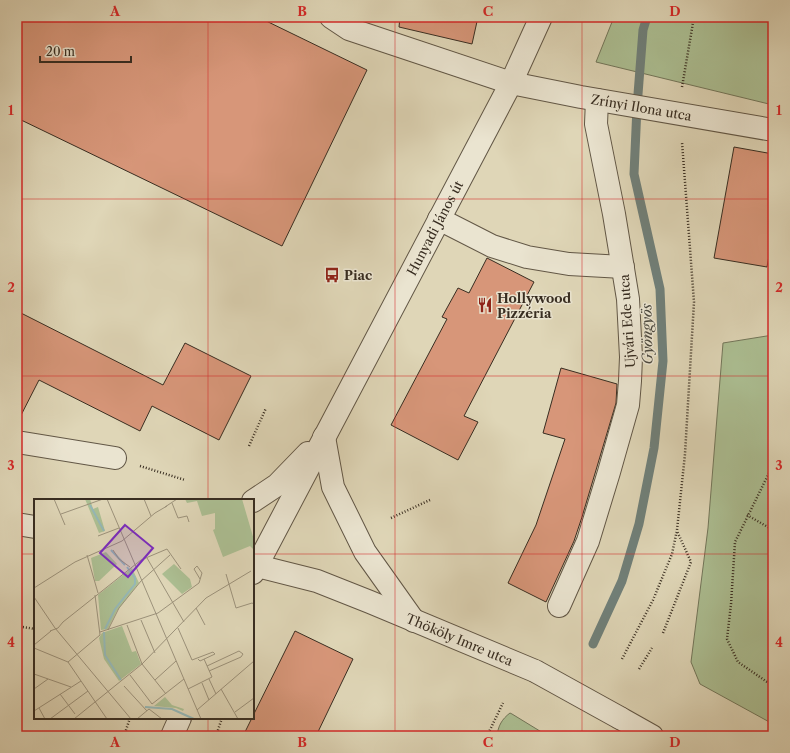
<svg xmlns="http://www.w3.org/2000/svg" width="790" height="753" font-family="'Libre Caslon Text',serif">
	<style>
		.green { fill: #acbf93; stroke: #72765a }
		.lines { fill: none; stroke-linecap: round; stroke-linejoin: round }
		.stream { stroke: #70807a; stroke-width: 9 }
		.building { fill: #d79679; stroke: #382d21 }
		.minor-casing { stroke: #625746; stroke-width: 24 }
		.path { stroke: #382d21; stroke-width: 2.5; stroke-dasharray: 1 2; stroke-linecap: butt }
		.minor { stroke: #eae4d0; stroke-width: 22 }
		.minor-bridge-casing { stroke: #625746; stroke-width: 24; stroke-linecap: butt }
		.minor-bridge { stroke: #eae4d0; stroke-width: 22 }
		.grid { fill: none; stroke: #d62828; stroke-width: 1; stroke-opacity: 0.55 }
		.labels { text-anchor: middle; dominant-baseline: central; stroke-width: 3; stroke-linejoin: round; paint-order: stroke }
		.street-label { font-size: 13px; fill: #382d21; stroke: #eae4d0 }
		.poi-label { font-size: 13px; font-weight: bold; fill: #382d21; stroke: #eae4d0; text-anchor: start }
		.water-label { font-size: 14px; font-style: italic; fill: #4b493f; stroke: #eae4d0 }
		.inset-river { fill: none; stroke: #95b7b6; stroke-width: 2 }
		.inset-road { fill: none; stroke: #9c927b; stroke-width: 1 }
		.view { fill: #7b2cbf; fill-opacity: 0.15; stroke: #7b2cbf; stroke-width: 2 }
		.inset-edge { fill: none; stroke: #382d21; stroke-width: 2 }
		.neatline { fill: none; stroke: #d62828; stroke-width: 1.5 }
		.grid-label { font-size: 13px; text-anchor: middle; font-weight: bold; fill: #d62828 }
	</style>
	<rect width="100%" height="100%" fill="#dfd6b7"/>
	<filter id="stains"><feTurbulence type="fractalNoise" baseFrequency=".005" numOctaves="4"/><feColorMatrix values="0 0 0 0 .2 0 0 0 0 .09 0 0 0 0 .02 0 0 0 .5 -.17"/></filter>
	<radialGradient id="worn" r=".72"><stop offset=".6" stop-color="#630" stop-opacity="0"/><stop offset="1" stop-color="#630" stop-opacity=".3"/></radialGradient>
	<path class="green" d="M614,17H773V105L596,62Z
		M773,335V724L700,684L691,662L708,528L723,343Z
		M510,713L512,714L548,736H497C498,726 502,719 510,713Z"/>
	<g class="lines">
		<path class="stream" d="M593,644L622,581L639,524L654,448L663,361L660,289L634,174L637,107L643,30L647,17"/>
	</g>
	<path class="building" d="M17,17H258L367,70L282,246L17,118Z
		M400,17H478L472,44L399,27Z
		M734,147L773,154V234L767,267L714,258Z
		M487,258L534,282L464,416L478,422L458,460L391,425L447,319L442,317L458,288L469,293Z
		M17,311L163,385L185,343L251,376L219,440L152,406L140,431L39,380L17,423Z
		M561,368L617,384L616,403L582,517L574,541L546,602L508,583L536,525L565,439L543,433Z
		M295,631L353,659L316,736H243Z"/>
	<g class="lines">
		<g class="minor-casing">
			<g id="minor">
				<path id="s1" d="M331,17L349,29L511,83L581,97L773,130"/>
				<path d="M439,219L492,246L527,257L569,264L623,267"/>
				<path d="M324,437L333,487L365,552L414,621"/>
				<path d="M17,442L115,458"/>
				<path d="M253,501L277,485L308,453"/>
				<path d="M17,524L35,527"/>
				<path id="s2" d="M253,565L317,581L370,602L535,671"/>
				<path id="s3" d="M253,573L511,83L541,17"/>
				<path d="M559,606L588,541L609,472L628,405L630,381L631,357L628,299L614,214L596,124L597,100"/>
				<path d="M620,718L652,736"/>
				<path d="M172,736L180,718"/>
			</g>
		</g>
		<path class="path" d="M682,87L694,17
			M249,446L266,408
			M773,465L735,542L731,604L727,639L738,662L773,686
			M140,466L185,480
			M747,515L773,530
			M391,518L430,500
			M17,626L35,629
			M663,633L691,562L677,531
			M622,659L653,600L672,554L677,530L685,454L694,302L682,142
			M639,669L652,648
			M124,736L130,718
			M216,736L222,718
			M487,736L503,703"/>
		<use href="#minor" class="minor"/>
		<g class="minor-bridge-casing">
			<path id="minor-bridge" d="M535,671L620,718"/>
		</g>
		<use href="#minor-bridge" class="minor-bridge"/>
	</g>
	<path class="grid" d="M208,17V500M395,17V736M582,17V736M17,199H773M17,376H773M17,554H35M253,554H773M208,718V736"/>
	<defs>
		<g id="bus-bare" transform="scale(1.2)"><path d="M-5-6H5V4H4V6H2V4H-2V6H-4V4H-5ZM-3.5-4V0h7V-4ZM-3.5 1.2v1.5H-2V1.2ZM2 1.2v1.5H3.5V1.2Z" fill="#8f2418" stroke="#eae4d0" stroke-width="2.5" paint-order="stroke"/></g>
		<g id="restaurant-bare" transform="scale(1.2)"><path d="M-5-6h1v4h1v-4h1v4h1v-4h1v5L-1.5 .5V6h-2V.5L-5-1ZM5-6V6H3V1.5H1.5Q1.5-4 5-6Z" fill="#8f2418" stroke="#eae4d0" stroke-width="2.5" paint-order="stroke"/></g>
	</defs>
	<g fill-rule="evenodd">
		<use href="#bus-bare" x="332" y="275"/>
		<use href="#restaurant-bare" x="485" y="305"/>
	</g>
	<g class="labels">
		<g class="street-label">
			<text stroke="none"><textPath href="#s1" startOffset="325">Zrínyi Ilona utca</textPath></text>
			<text stroke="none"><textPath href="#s3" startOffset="390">Hunyadi János út</textPath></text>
			<text transform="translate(627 321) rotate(-94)">Ujvári Ede utca</text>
			<text stroke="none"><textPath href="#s2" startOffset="220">Thököly Imre utca</textPath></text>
		</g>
		<g class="poi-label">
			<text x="344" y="275">Piac</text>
			<text x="497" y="298">Hollywood<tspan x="497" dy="15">Pizzéria</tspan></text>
		</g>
		<g class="water-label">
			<text transform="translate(647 334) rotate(-91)">Gyöngyös</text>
		</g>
	</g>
	<g transform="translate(34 499)">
		<rect width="220" height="220" fill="#dfd6b7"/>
		<path d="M51,0H56L59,10L64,8L71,32L65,34ZM151,0H208L220,41V51L216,47L189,58L179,31L181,30V14L168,17L163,2L153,4ZM72,53L83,65L65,82H61L57,59ZM140,65L156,80L158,88L148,95L128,75ZM98,69L105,84L83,112L74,130L67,131L64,96ZM88,127L98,153L102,152L107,165L85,182L70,160L65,139L68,134ZM131,198L138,206L150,210L149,212L142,209L120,207Z" fill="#acbf93"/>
		<path class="inset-river" d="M56,6L70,32M77,51L91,66M71,130L81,110L101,85V79L93,68M70,133L71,156L87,181M111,208L138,210L160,220"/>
		<path class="inset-road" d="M20,0L31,26M73,0L167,220M110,0L117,17M138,4L144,19L153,17L155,23M131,8L143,0M27,15L69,0M64,37L85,29M79,51L85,60L96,68M53,56L64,94M113,59L150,123M192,75L202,109L218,104L220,105M0,89L41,63L88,42L121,14L133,7M0,98L21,129L97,220M162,109L171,126M107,121L121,154M93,126L108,165L132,195M144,129L158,161L179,153L181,155M74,131L85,109L107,82L136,56M16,132L24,129L29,123L107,61L133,50L147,70M66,133L124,114L165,84L168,74L163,67L160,70L166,80M0,146L17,132M0,149L34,163L73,220M164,160L166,162L181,155M34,163L66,136L61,96M173,167L205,152L209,155L207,158L175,172M0,175L37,188M96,176L118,205L150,180M175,180L182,195M121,181L142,162M168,184L175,201M90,187L113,212M0,190L14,180M154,190L178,178L170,160M187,190L204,220M26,195L41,215M5,209L11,220M163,211L220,162M0,212L47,182M201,213L220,199M16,220L54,192M40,220L108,165L172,99L217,72M103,220L115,210L128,220"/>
		<path class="view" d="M91,26L119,49L94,78L66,54Z"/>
		<rect width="220" height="220" class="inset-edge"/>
	</g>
	<rect width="790" height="753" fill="none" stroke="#dfd6b7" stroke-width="44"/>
	<path d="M40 56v6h91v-6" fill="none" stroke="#382d21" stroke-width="2"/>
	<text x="46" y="56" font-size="12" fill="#382d21" stroke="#eae4d0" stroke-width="3" paint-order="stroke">20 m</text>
	<rect x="22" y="22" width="746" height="709" class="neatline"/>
	<g class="grid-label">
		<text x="115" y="16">A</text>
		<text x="302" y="16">B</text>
		<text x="488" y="16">C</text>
		<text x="675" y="16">D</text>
		<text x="11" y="115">1</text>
		<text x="779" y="115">1</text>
		<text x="11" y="292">2</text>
		<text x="779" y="292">2</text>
		<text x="11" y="470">3</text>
		<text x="779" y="470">3</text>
		<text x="11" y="647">4</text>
		<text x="779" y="647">4</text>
		<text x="115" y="747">A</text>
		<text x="302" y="747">B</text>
		<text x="488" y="747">C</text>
		<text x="675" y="747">D</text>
	</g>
	<rect width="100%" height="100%" filter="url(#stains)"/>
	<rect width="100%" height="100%" fill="url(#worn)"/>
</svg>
